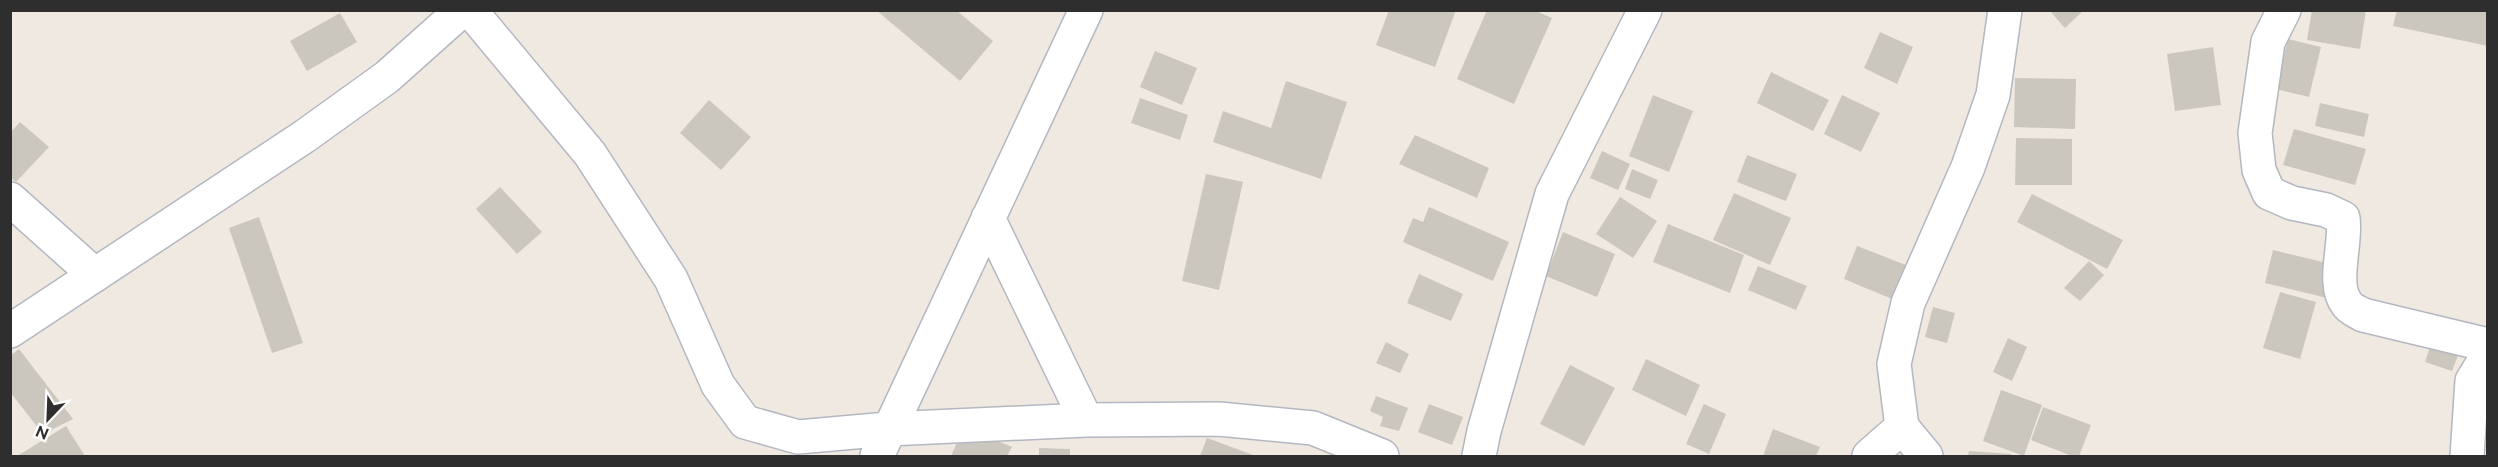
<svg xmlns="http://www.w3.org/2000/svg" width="2498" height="467" font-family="Raleway,sans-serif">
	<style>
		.building { fill: #cbc7bf }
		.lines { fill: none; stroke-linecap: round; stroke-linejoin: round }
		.minor-casing { stroke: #b4b7c1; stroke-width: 36 }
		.tertiary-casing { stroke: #b4b7c1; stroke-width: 36 }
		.minor { stroke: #fff; stroke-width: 33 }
		.tertiary { stroke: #fff; stroke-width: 33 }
	</style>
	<rect width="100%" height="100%" fill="#efe9e1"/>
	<path class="building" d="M876,10H956L993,41L960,81Z
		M1389,10H1456L1435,67L1376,45Z
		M1487,10H1534L1552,18L1514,104L1457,79Z
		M2049,10H2084L2065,28Z
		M2312,10H2366L2360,49L2307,40Z
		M2397,10H2488V46L2393,26Z
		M340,13L357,42L307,71L290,41Z
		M1880,32L1913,47L1897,84L1864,68Z
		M2288,39L2321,47L2309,97L2276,89Z
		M2213,47L2221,105L2175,111L2167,54Z
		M1155,51L1197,68L1182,105L1140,87Z
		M1771,72L1829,100L1813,131L1757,103Z
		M2015,78L2076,79L2075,129L2014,127Z
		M1286,81L1347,102L1321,179L1213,142L1223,111L1271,128Z
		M1653,95L1693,111L1669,172L1629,156Z
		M1842,95L1880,113L1861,152L1824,134Z
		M1140,98L1188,115L1180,140L1131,123Z
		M709,100L751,137L721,170L680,133Z
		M2320,103L2369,114L2364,137L2315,126Z
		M20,122L49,147L16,182L10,177V133Z
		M2294,129L2366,149L2355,185L2283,165Z
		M1415,135L1489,168L1477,198L1399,164Z
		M2016,138L2072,139V185H2015Z
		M1602,151L1630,164L1618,190L1590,178Z
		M1747,155L1797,174L1786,201L1737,182Z
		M1632,169L1658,180L1650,199L1625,189Z
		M1206,174L1243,182L1219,290L1182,281Z
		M500,187L542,232L517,254L476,209Z
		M1734,193L1791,218L1770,265L1713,240Z
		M2032,194L2123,240L2107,269L2017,222Z
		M1620,197L1657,221L1633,258L1596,234Z
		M1429,207L1509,242L1493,281L1403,242L1413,218L1423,222Z
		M259,217L303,343L272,353L229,228Z
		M1668,224L1744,255L1730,293L1653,262Z
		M1563,232L1615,254L1597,297L1546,276Z
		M1857,246L1906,265L1892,299L1844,279Z
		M2273,250L2339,266L2331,299L2265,283Z
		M2089,261L2104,275L2080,301L2064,288Z
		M1758,266L1807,286L1796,310L1748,290Z
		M1419,274L1463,294L1451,321L1407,303Z
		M2280,292L2316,302L2300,359L2263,348Z
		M1933,307L1955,313L1947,343L1925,337Z
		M2008,338L2027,347L2012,381L1993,372Z
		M2432,341L2460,350L2452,371L2425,362Z
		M1386,342L1409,354L1400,373L1376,363Z
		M19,349L73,419L43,434L10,392V356Z
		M1646,359L1700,385L1686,416L1632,390Z
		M1570,365L1615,388L1584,446L1540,424Z
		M2001,390L2042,405L2024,456L1983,441Z
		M1376,396L1408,408L1399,431L1380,426L1383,417L1370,411Z
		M1429,404L1463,417L1452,445L1418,432Z
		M1704,404L1726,414L1709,454L1686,444Z
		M2043,407L2091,425L2079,456H2072L2031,440Z
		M66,426L85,456H17Z
		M964,427L1012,447L1007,456H951Z
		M1773,429L1820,447L1816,456H1763Z
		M1207,438L1256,456H1200Z
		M1039,448L1070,449V456H1039Z
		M1969,451L2011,454V456H1968Z"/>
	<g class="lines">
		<g class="minor-casing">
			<path id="minor" d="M470,10L590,154L671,279L718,385L745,422L798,437L888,429L1086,420L1219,419L1313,428L1382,456
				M2284,10L2268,42L2255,133L2259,170L2269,193L2292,203L2326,210L2343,218C2347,243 2331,284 2347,304C2350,309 2358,312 2363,315L2488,345
				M10,199L95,275
				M988,218L1086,420
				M877,456L1086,10
				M1479,456L1484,431L1552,194L1645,10
				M1869,456L1902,427
				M1926,456L1902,427L1894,364L1908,303L1968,167L1993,95L2005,10
				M2467,456L2472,381L2488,355"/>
		</g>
		<g class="tertiary-casing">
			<path id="tertiary" d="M10,331L305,136L387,77L462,10"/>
		</g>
		<use href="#minor" class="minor"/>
		<use href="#tertiary" class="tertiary"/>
	</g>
	<rect width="2498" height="467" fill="none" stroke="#2e2e2e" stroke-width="24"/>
	<g transform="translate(48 419) rotate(203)" stroke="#ffffff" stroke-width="4.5" paint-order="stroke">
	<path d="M0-4.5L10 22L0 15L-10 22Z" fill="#2e2e2e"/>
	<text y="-9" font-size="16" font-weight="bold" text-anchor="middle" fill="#2e2e2e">N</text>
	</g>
</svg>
